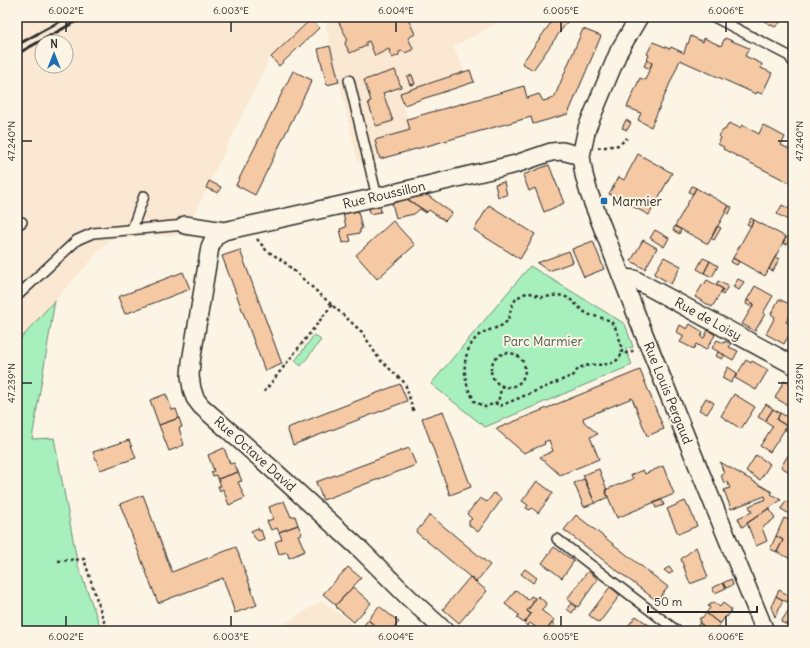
<svg xmlns="http://www.w3.org/2000/svg" width="810" height="648" font-family="Delius,sans-serif">
	<style>
		.built { fill: #fae8d2; fill-rule: evenodd }
		.green { fill: #a7f0be; stroke: #698e74 }
		.building { fill: #f6c9a5; stroke: #2b2b2b }
		.lines { fill: none; stroke-linecap: round; stroke-linejoin: round }
		.lane-casing { stroke: #2b2b2b; stroke-width: 12 }
		.street-casing { stroke: #2b2b2b; stroke-width: 20 }
		.path { stroke: #2b2b2b; stroke-width: 2.5; stroke-dasharray: 3 3; stroke-linecap: butt }
		.lane { stroke: #fcf5e5; stroke-width: 9 }
		.street { stroke: #fcf5e5; stroke-width: 17 }
		.rail { stroke: #2b2b2b; stroke-width: 3 }
		.ticks { fill: none; stroke: #2b2b2b; stroke-width: 1.5 }
		.poi-dot { fill: #1f6fb2; stroke: #fcf5e5; stroke-width: 1.5 }
		.labels { text-anchor: middle; dominant-baseline: central; stroke-width: 4; stroke-linejoin: round; paint-order: stroke }
		.street-label { font-size: 13px; fill: #2b2b2b; stroke: #fcf5e5 }
		.poi-label { font-size: 13px; fill: #2b2b2b; stroke: #fcf5e5; text-anchor: start }
		.park-label { font-size: 13px; fill: #4a5c50; stroke: #fcf5e5 }
		.neatline { fill: none; stroke: #2b2b2b; stroke-width: 1.5 }
		.ticks-label { font-size: 10px; text-anchor: middle; fill: #2b2b2b }
	</style>
	<rect width="100%" height="100%" fill="#fcf5e5"/>
	<filter id="ink" filterUnits="userSpaceOnUse"><feTurbulence type="fractalNoise" baseFrequency=".025" numOctaves="2"/><feDisplacementMap in="SourceGraphic" scale="8" xChannelSelector="R" yChannelSelector="G"/><feConvolveMatrix kernelMatrix="1 2 1 2 8 2 1 2 1" color-interpolation-filters="sRGB"/></filter>
	<g filter="url(#ink)">
		<path class="built" d="M17,17H311L270,57L194,215H187L185,235L144,236L109,240L17,343ZM42,42H66V66H42Z
			M324,17H509L453,47L465,71L401,93L410,130L375,140L380,159L358,163Z
			M322,601L363,631H272Z"/>
		<path class="green" d="M530,266L625,324L633,347L626,349L632,365L485,427L431,384Z
			M55,300L32,439L54,438L78,566L102,631H17V343Z
			M314,335L321,340L301,366L295,361Z"/>
		<path class="building" d="M336,17H407L415,34L408,38L413,48L412,50L405,53L402,51L399,52V55L392,58L389,52L390,51L389,49L375,56L369,41L366,42V46L350,53L345,44L347,38Z
			M555,17L567,22L533,70L522,63Z
			M769,17H780L783,20L775,27L764,21Z
			M311,19L319,28L279,66L271,57Z
			M583,29L601,36L568,114L533,124L531,117L380,159L375,140L410,130L407,119L524,86L527,98L539,94L543,101L554,98Z
			M691,36L703,42L704,38L721,46L725,38L749,48L745,56L762,64L761,68L772,73L762,94L757,92L756,94L680,60L651,127L638,120L641,113L627,107L640,78L645,80L652,63L647,60L649,55L647,54L653,42L670,49L671,47L684,53L687,43L688,44Z
			M330,46L339,82L327,85L318,49Z
			M647,60L652,63L650,69L644,66Z
			M395,70L401,87L383,93L393,121L376,126L368,102L371,101L364,80Z
			M470,70L474,82L404,105L400,93Z
			M293,71L312,80L255,195L236,185Z
			M412,75L415,84L410,85L407,77Z
			M626,120L631,123L627,130L622,128Z
			M729,123L740,128L742,125L759,134L763,125L785,137L781,145L793,151V182L791,181L790,183L723,149L724,147L718,144L721,138L719,136L723,130H725Z
			M638,154L672,173L649,215L609,194L619,177L624,180Z
			M549,165L564,203L544,212L535,188L529,191L523,175Z
			M209,181L221,187L218,193L206,188Z
			M504,182L507,195L498,197L495,184Z
			M692,186L696,188L693,194L689,192Z
			M696,188L729,206L708,244L675,226Z
			M427,195L452,213L445,221L429,210L427,212L407,199Z
			M407,199L427,212L426,213L420,209L414,214L396,218L392,203Z
			M489,205L535,234L520,259L474,230Z
			M782,205L793,211V223L777,214Z
			M380,206L381,212L370,214L369,208Z
			M729,206L732,207L729,214L725,212Z
			M358,211L362,229H360V233L349,235L351,241L343,243L340,229L346,227L343,214Z
			M751,218L754,220L751,226L747,224Z
			M754,220L786,237L765,276L733,258Z
			M393,221L415,245L377,279L356,255Z
			M675,226L681,230L679,234L673,230Z
			M717,226L721,228L714,240L711,238Z
			M655,230L669,238L664,247L650,238Z
			M786,237L790,239L787,245L783,243Z
			M643,240L657,248L645,269L631,261Z
			M593,241L604,269L584,277L572,249Z
			M240,250L282,364L265,371L222,256Z
			M569,251L573,262L549,271L537,263Z
			M664,257L681,266L671,284L654,274Z
			M775,257L779,259L773,271L769,269Z
			M703,258L710,261L704,273L697,269Z
			M733,258L739,262L737,265L731,262Z
			M710,261L718,266L712,277L704,273Z
			M183,272L190,289L125,314L118,297Z
			M738,279L744,282L739,290L733,287Z
			M707,280L723,289L712,307L695,297L703,284L704,285Z
			M718,281L728,286L723,295L720,293L723,289L716,285Z
			M755,286L773,296L763,313L765,314L755,331L742,324L754,304L747,300Z
			M779,299L793,306V310L786,322L793,326V328L784,344L766,334L775,317L771,314Z
			M747,300L754,304L752,307L746,304Z
			M690,324L703,332L701,337L704,338L708,330L715,335L706,350L696,344L694,349L680,342L684,336L677,332L680,325L687,329Z
			M717,340L724,343L725,341L731,344L729,347L738,351L733,360L712,348Z
			M718,352L725,355L722,359L716,356Z
			M746,360L751,363L752,361L768,370L756,390L735,378Z
			M728,367L737,373L731,383L722,378Z
			M640,370L664,429L647,436L632,398L583,418L584,422L598,434L590,437L599,459L560,475L540,457L553,451L549,440L544,442L545,444L524,453L496,429Z
			M784,381L793,386V408L775,398Z
			M400,384L407,401L293,445L287,428Z
			M166,394L172,410L176,409L179,418L159,425L150,400Z
			M734,394L755,407L741,429L721,416Z
			M706,398L714,403L707,414L699,410Z
			M766,404L773,409L765,421L758,417Z
			M773,409L780,413L777,420L787,426L770,452L760,446L773,426L765,421Z
			M443,411L471,487L450,495L422,418Z
			M780,413L793,420V435L784,429L787,426L777,420Z
			M179,418L182,427L179,428L184,445L169,451L159,425Z
			M129,440L136,458L100,470L93,452Z
			M793,447V474L781,467Z
			M224,448L230,464L234,463L238,472L218,479L216,475L213,476L211,472L214,471L208,455Z
			M409,448L416,465L323,500L316,482Z
			M756,455L770,464L760,480L746,471Z
			M720,462L772,492L771,494L781,500L742,527L738,518L752,512L749,506L766,499L765,496L731,509L724,490L730,488L727,482L724,483L721,475L724,474Z
			M663,466L674,494L617,518L605,490L633,479L631,475L643,470L645,474Z
			M599,469L607,490H605L608,497L595,503L583,475Z
			M238,472L242,481L238,482L245,498L229,505L223,489L220,491L218,486H221L218,479Z
			M584,479L595,503L584,507L574,483Z
			M537,481L553,493L538,513L532,508L530,510L526,508L528,505L522,501Z
			M494,493L502,499L478,532L469,525V521L472,519L467,514L480,498L487,502Z
			M143,495L172,572L236,547L257,605L235,613L223,578L158,603L120,504Z
			M662,500L664,505L656,508L654,503Z
			M284,501L291,517L295,516L298,525L279,532L277,528L271,530L267,521L273,519L269,507Z
			M685,501L688,507H689L697,526L678,534L667,509Z
			M786,501L793,505V516L781,509Z
			M769,508L775,518L762,528L767,541L756,546L747,523Z
			M430,515L490,565L476,582L416,532Z
			M576,515L668,587L657,601L564,530Z
			M784,518L793,522V560L777,552L783,540L776,536Z
			M298,525L302,534L298,535L305,551L289,558L287,552L279,554L275,542L282,539L279,532Z
			M258,528L259,531L261,530L264,539L258,541L254,537L251,531Z
			M776,536L783,540L777,552L770,549Z
			M554,547L574,561L562,578L542,563Z
			M696,547L708,577L690,584L681,559Z
			M348,567L361,578L336,605L323,594Z
			M669,567L673,572L669,574L664,570Z
			M525,569L537,578L533,583L521,574Z
			M588,571L598,579L578,607L567,599Z
			M470,577L487,591L459,623L443,609Z
			M731,579L733,585L726,588L723,583Z
			M723,583L726,588L715,593L712,588Z
			M353,587L371,603L354,622L337,608L336,605Z
			M610,587L620,595L599,623L589,615Z
			M516,590L528,600L531,596L535,598L532,602L533,603L527,611L531,614L524,623L517,618L519,615L505,604Z
			M779,590L790,596L787,602L776,596Z
			M538,596L545,602L546,605L541,610L554,620L546,631H541L530,623L527,626L524,623L531,614L527,611Z
			M776,596L783,600L775,617L771,607Z
			M714,602L720,607L723,603L731,609L730,613L727,617L726,616L720,624L706,613L710,608L708,606Z
			M571,603L576,607L572,613L567,609Z
			M379,606L399,622L391,631H382L368,620Z
			M788,611L793,614V631H784L788,625L781,622Z
			M706,613L720,624L716,631H702L705,627L699,623L701,620L699,619L701,617L702,618Z
			M636,616L656,630L655,631H624Z
			M368,620L382,631H365L362,628Z
			M552,623L555,625L550,631H549L547,630Z
			M700,623L705,627L703,630L697,626Z"/>
		<g class="lines">
			<g class="lane-casing">
				<path id="lane" d="M714,17L789,56L793,62
					M349,80L377,197
					M17,225L22,222
					M133,226L144,196
					M17,296L77,240L93,233L185,225
					M557,539L677,631"/>
			</g>
			<g class="street-casing">
				<path id="street" d="M639,17L619,51L587,128L581,156L584,175L589,193L642,329L765,631
					M185,225L224,231L377,197L516,164L551,152L562,151L581,156
					M224,231L215,236L210,247L191,362L190,376L192,389L195,398L201,406L271,468L361,550L408,597L445,631
					M622,278L634,279L793,365"/>
			</g>
			<path class="path" d="M539,17V18
				M598,148L619,145L627,138
				M257,239L266,250L283,261L362,332L379,359L405,383L414,413
				M491 370a17 17 0 1 1 34 0a17 17 0 1 1-34 0Z
				M502,385L498,402L485,407C482,405 477,403 474,401C473,399 472,395 470,393C462,374 462,351 478,336C486,329 499,329 505,323C513,316 507,301 524,294C531,291 536,296 542,297C549,297 556,294 563,296C574,299 578,309 588,314C594,317 605,317 611,322C618,329 621,343 622,353H627L635,350
				M264,392L332,305
				M495,403L500,406L574,375C583,355 613,375 622,353
				M58,561L84,559L107,631"/>
			<use href="#lane" class="lane"/>
			<use href="#street" class="street"/>
			<path class="rail" d="M17,45L68,17
				M17,54L84,17"/>
		</g>
	</g>
	<path class="ticks" d="M66,22V32M231,22V32M396,22V32M561,22V32M726,22V32M22,141H32M778,141H788M22,383H32M778,383H788M66,616V626M231,616V626M396,616V626M561,616V626M726,616V626"/>
	<rect class="poi-dot" x="600" y="197" width="8" height="8" rx="2"/>
	<g class="labels">
		<g class="street-label">
			<text transform="translate(384 195) rotate(-13)">Rue Roussillon</text>
			<text transform="translate(708 319) rotate(29)">Rue de Loisy</text>
			<text transform="translate(668 393) rotate(68)">Rue Louis Pergaud</text>
			<text transform="translate(255 454) rotate(42)">Rue Octave David</text>
		</g>
		<g class="poi-label">
			<text x="612" y="201">Marmier</text>
		</g>
		<g class="park-label">
			<text x="543" y="341">Parc Marmier</text>
		</g>
	</g>
	<rect width="810" height="648" fill="none" stroke="#fcf5e5" stroke-width="44"/>
	<g transform="translate(54 54)"><circle r="19" fill="#fcf5e5" stroke="#a8a49b"/>
	<path d="M0-3L7 15L0 10L-7 15Z" fill="#1f6fb2"/>
	<text y="-6" font-size="11" font-weight="bold" text-anchor="middle" fill="#2b2b2b">N</text>
	</g>
	<path d="M648 606v6h109v-6" fill="none" stroke="#2b2b2b" stroke-width="2"/>
	<text x="654" y="606" font-size="12" fill="#2b2b2b" stroke="#fcf5e5" stroke-width="3" paint-order="stroke">50 m</text>
	<rect x="22" y="22" width="766" height="604" class="neatline"/>
	<g class="ticks-label">
		<text x="66" y="14">6.002°E</text>
		<text x="231" y="14">6.003°E</text>
		<text x="396" y="14">6.004°E</text>
		<text x="561" y="14">6.005°E</text>
		<text x="726" y="14">6.006°E</text>
		<text transform="translate(11 141) rotate(-90)" y="4">47.240°N</text>
		<text transform="translate(799 141) rotate(-90)" y="4">47.240°N</text>
		<text transform="translate(11 383) rotate(-90)" y="4">47.239°N</text>
		<text transform="translate(799 383) rotate(-90)" y="4">47.239°N</text>
		<text x="66" y="640">6.002°E</text>
		<text x="231" y="640">6.003°E</text>
		<text x="396" y="640">6.004°E</text>
		<text x="561" y="640">6.005°E</text>
		<text x="726" y="640">6.006°E</text>
	</g>
</svg>
